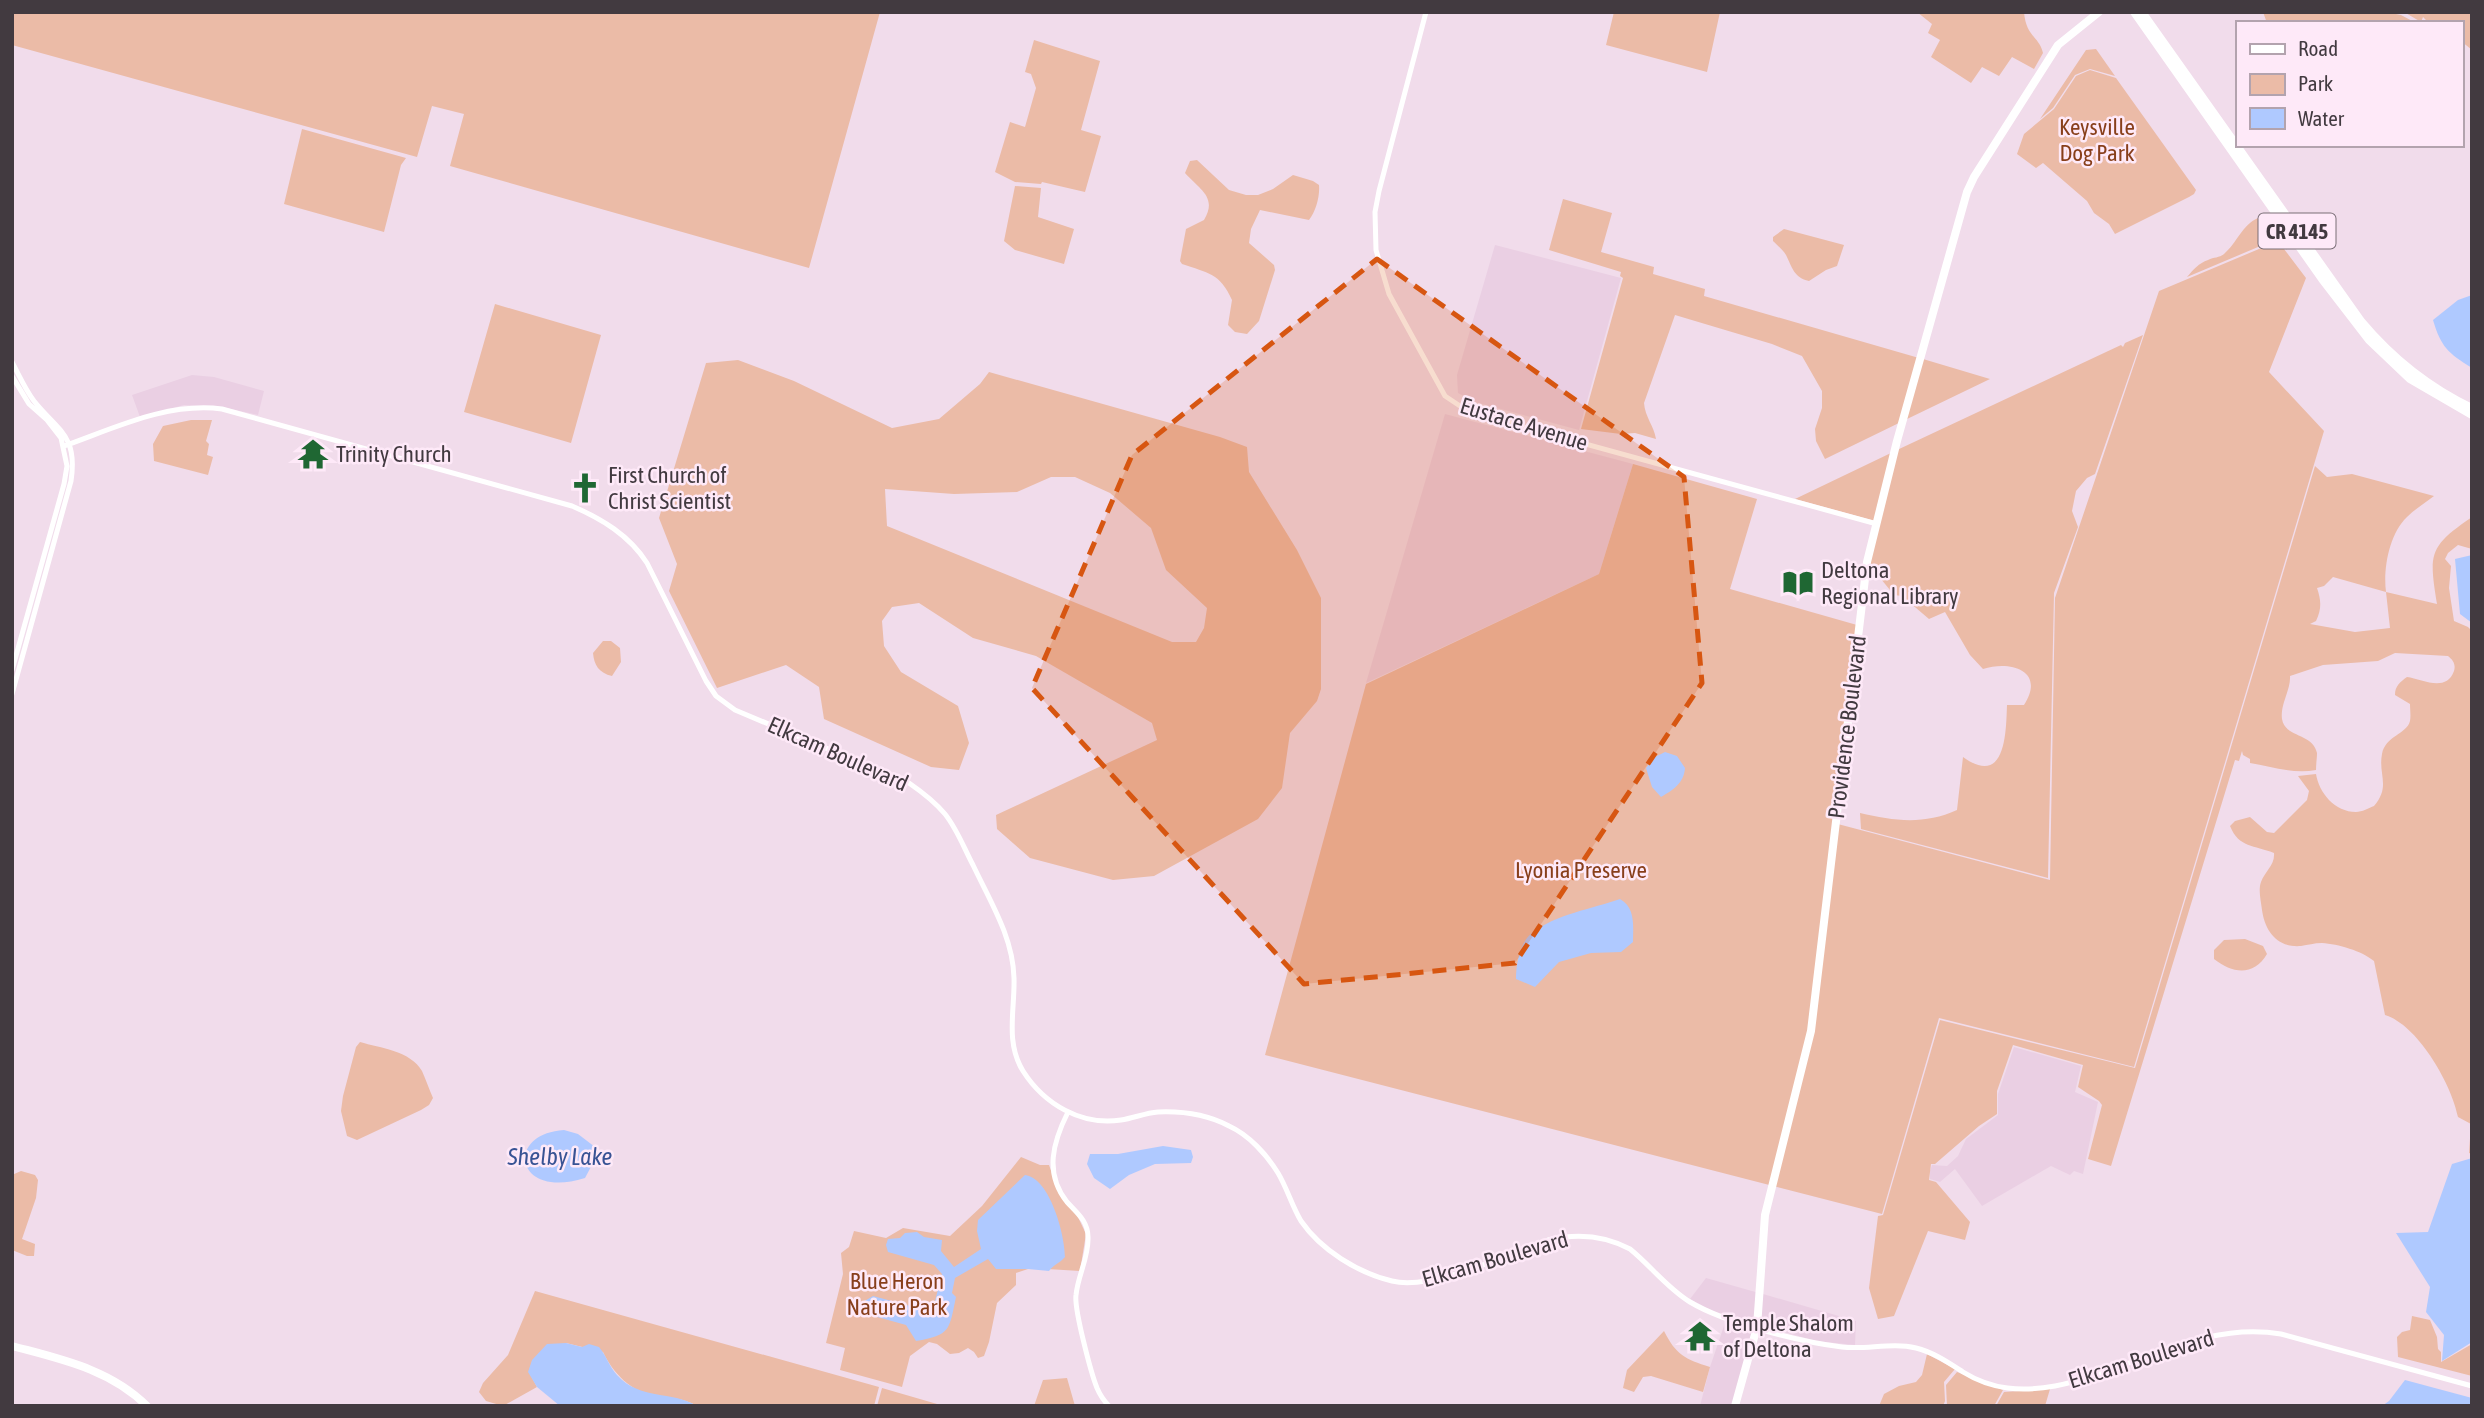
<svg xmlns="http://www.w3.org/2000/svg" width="2484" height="1418" font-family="'Asap Condensed',sans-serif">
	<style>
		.built { fill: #eacfe3 }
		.green { fill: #ebbba7; fill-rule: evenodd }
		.water { fill: #afc9ff }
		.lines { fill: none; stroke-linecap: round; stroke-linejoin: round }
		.minor { stroke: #fff; stroke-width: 5 }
		.major { stroke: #fff; stroke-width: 8 }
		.marked { fill: #d75611; fill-opacity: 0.2; stroke: #d75611; stroke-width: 5; stroke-dasharray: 14 9; stroke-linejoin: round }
		.labels { text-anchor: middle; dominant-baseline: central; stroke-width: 5; stroke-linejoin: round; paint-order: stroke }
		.shield { fill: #fee9f8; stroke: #7a6e77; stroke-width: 2 }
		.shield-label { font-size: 21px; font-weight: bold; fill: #423a40 }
		.park-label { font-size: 23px; fill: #883f1b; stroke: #fee9f8 }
		.street-label { font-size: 23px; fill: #423a40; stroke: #fee9f8 }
		.poi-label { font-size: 23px; fill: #423a40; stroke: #fee9f8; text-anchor: start }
		.water-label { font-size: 24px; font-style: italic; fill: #385394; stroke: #fee9f8 }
	</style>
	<rect width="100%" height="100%" fill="#f1dceb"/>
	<path class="built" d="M1495,245L1621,278L1579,430L1475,402L1458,393L1457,375Z
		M192,375L214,377L264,391L258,415L222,407L184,405L140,417L132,395Z
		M1445,414L1633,464L1599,574L1366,683Z
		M2014,1047L2081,1066L2075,1092L2098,1102L2083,1174L2074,1171L2070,1175L2051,1166L1982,1206L1955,1169L1940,1182L1930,1179V1171L1932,1165L1947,1166L1958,1156L1966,1139L1998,1115V1094Z
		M1706,1278L1759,1293L1756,1325L1720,1315L1690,1299Z
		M1763,1294L1856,1321L1855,1345L1816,1341L1759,1325Z
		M1726,1320L1755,1328L1733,1406H1700L1710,1367Z"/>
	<path class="green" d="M12,12H880L809,268L450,166L464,114L432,106L417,157L12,45Z
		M1614,12H1720L1707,72L1606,45Z
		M1917,12H2024C2026,37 2039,36 2043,53L2034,69L2012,57L1999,76L1982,67L1971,83L1931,57L1940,40L1928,33L1932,24Z
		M2263,12H2386L2401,15L2416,23H2267Z
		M2404,12H2472V50L2461,41V23H2429L2423,17L2421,22Z
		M1034,40L1100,61L1081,130L1101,136L1085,192L1042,182L1041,184L1015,182L995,172L1010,122L1025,127L1036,88L1031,74L1025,72Z
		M2096,49L2115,76L2090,69L2075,75L2053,108L2040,119L2086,50Z
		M2090,70L2116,78L2196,190L2194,194L2189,197L2115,234L2109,224L2094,213L2087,201L2043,163L2036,168L2017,154L2024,134L2054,109L2076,76Z
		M302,129L406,158L401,165L384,232L284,204Z
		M1197,160L1229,190L1246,195H1258L1273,189L1293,175L1313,181L1319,185C1320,196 1316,211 1309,220L1260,210L1251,229L1249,243L1274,265L1275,270L1259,321L1247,334L1235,332L1228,325L1232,300C1220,273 1208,273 1182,264L1180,261L1186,229L1204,220C1218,197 1199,189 1185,173L1190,161Z
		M1015,186L1041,188L1038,217L1074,229L1064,264L1015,250L1004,241Z
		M1563,199L1612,213L1601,252L1654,267L1653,274L1705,289L1704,296L1919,358L1901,422L1825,459L1816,441L1815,429L1822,408V391L1802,356L1772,344L1675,315L1644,403C1645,417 1654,426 1656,439L1635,433L1621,434L1581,429L1623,278L1620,276L1621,272L1549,250Z
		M2258,218C2272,221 2283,236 2287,250L2277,239L2187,277C2193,270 2199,263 2208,260C2214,257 2219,258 2224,254C2237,243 2242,225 2258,218Z
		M1784,229L1844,245L1837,266L1826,270L1809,281C1794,278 1792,267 1786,255C1783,250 1777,245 1773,241V237Z
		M2278,241L2306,278L2269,372L2324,431L2134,1067L1939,1018L1882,1214L1265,1055L1366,684L1599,574L1633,464L1757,499L1730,589L1857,625L1834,823L2050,880L2055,598L2159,291Z
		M495,304L601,335L571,443L464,412Z
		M2143,335L2095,474L2087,478L2076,491L2072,511L2078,527L2054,593L2048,878L1861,829L1860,813C1894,821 1924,825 1957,810L1963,757C2006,788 2006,732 2007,705H2024C2046,671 2011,660 1983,669L1970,655L1945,612L1929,619L1902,596L1894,595L1881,579L1866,576L1897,450L2121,345L2123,347L2125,343Z
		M1923,359L1990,379L1905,420Z
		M738,360L794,381L892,428L939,419L980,384L989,372L1220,437L1247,447L1249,472L1297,550L1321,598V689L1317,701L1290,733L1282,788L1258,819L1154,876L1113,880L1030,858L997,829L996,815L1157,740L1152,723L1036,656L973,638L919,603L892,607L882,621L884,646L901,672L958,706L969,743L959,770L931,767L824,719L819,687L786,665L717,688L669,591L677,564L659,518L706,363ZM1051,477H1075L1110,493L1151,528L1166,570L1207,608L1204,628L1196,642H1172L887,526L885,489L954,494L1017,492Z
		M191,420H212L206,441L209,444L207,455L213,457L208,475L154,461L153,444L163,426Z
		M1893,452L1875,521L1795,499Z
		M2315,466L2327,477L2352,474L2434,496C2425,503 2415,509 2407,517C2389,534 2383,569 2386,592L2437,604C2429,554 2428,547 2472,517V549L2458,545L2448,553L2445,559L2451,566L2449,588L2454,621L2468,627L2472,631V1154L2469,1153L2471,1124L2458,1117C2452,1085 2418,1025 2385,1015L2374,961C2362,951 2338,944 2322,943C2314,943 2308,945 2301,946C2277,948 2265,931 2262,910C2261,901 2258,890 2261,882C2265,871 2275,865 2274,853C2254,845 2239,848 2230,826L2235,821L2250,817L2267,832L2274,833L2307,800L2309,791L2298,776L2316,774C2319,793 2335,812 2356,812C2362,812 2369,808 2374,806C2391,786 2378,775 2382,754C2385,736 2407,734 2410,721C2411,716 2410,709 2410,704L2395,695C2395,686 2400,682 2407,677C2422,679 2446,693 2454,671C2456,664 2453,660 2448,656L2395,653L2378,661L2323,665L2290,676C2291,690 2280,704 2282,719C2285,738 2313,733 2317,753C2317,758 2316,764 2316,770C2294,774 2272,767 2250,763V759L2243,755L2242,751L2239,761L2235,760L2111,1166L2088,1159L2102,1105L2099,1101L2078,1087L2083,1065L2013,1045L1997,1091V1114L1979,1126L1935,1164H1931L1929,1180L1936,1182L1970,1222L1965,1240L1928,1231L1894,1316L1878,1319L1869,1288L1878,1216L1883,1215L1940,1020L2135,1068ZM2333,577L2386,592L2390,628L2355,632L2310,624L2316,621C2322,608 2321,600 2317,588L2324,586Z
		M603,641H611L620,648L621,662L612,676C599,673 594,665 593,653Z
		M2245,939L2263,946L2267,954C2254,976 2233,974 2214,959V950L2224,940Z
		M360,1042C380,1048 411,1051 422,1071C426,1080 429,1089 433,1098L429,1105L421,1110L357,1140L347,1136L341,1111L343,1096L356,1047Z
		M1021,1157L1040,1165H1049L1059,1194L1077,1215L1086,1234L1080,1271L1031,1268L1016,1273V1285L997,1303L989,1342L984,1356L978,1358L974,1352L968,1348L959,1353L950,1354L937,1344L929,1342L910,1356L902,1387L840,1370L845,1348L826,1343L843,1274L841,1253L849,1247L854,1231L886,1238L903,1228L950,1236L982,1206Z
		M21,1171L35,1175L38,1180L36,1198L22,1239L35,1244L34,1256H27L12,1250V1175Z
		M535,1291L879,1387L874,1406H697C683,1398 671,1398 655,1396C631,1392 613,1373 603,1352L566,1343L529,1372L537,1387L503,1406L486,1401L479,1392L483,1383L508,1355Z
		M2412,1316L2430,1320L2437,1337L2438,1349L2441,1352V1362L2472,1344V1376L2398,1357L2397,1337L2402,1332L2410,1330Z
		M1664,1331C1676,1355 1685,1359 1710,1367L1703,1392L1651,1376L1643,1377L1634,1392L1623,1388L1627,1370Z
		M1927,1354L1955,1369L1944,1382L1945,1401L1943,1406H1879L1884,1394L1899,1386L1916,1382L1922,1375Z
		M1957,1372L2003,1390L1994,1406H1947L1946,1385Z
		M1067,1378L1075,1406H1034L1043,1380Z
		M882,1388L944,1406H877Z
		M2050,1389L2045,1406H1996L2004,1392Z"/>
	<path class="water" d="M2472,295V368C2448,353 2441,347 2433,320L2458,300Z
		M2472,555V623L2460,614L2455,559Z
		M1665,752L1677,756L1685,768C1684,783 1673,790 1661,797L1652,787L1646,768L1655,757Z
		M1620,899C1636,908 1633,927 1633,942L1621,952L1591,953L1559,962L1535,987L1516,979C1516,964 1520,942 1532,933C1556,914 1592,909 1620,899Z
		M564,1130L578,1134L595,1147L593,1163L585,1178C515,1200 504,1134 564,1130Z
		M1163,1146L1191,1150L1193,1157L1191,1163L1155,1164L1129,1175L1110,1189L1094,1178L1087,1164L1090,1154H1118Z
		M2472,1158V1342L2442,1361L2444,1335L2426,1312L2430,1287L2396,1233L2428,1232L2452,1164Z
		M1025,1175C1050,1178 1065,1235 1065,1257C1060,1263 1053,1265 1049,1271L1028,1269H996L988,1259L955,1278L952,1293L956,1297C949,1330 951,1335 916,1341L906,1325L863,1313L861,1309L863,1302L873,1296L925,1310L935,1301L942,1274L934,1265L888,1252L886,1245L888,1239L900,1238L905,1233L917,1232L924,1237L942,1240L941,1251L954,1267L981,1249L977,1231L978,1220Z
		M566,1343L582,1347L589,1344L599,1347C606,1355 609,1366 617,1375C641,1401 671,1390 697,1406H560L537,1387L528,1372L532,1360L547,1344Z
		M2405,1380L2472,1398V1406H2382L2389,1401Z"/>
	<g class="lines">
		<path class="minor" d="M1426,12L1379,191L1375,212L1376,250L1389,294L1445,396L1469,412L1877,524
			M12,362C19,375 25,389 34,401C58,431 78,435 71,481L12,694
			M12,376L29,404L47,420L61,438L67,466L64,484L12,670
			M64,446C115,428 167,402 222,409L572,506C602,519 629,535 647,563L706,681L716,696L735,710L909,783C922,792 935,802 945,814C957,829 964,848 973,865C990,901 1013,937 1014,978C1015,1010 1005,1042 1023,1071C1044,1104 1081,1126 1121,1120C1134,1118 1145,1113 1158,1112C1182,1111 1208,1115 1229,1126C1249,1135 1267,1155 1278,1173C1287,1188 1292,1206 1301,1221C1321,1250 1358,1273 1392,1281C1432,1291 1509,1254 1548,1240C1577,1233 1604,1235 1630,1249C1651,1266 1667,1288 1690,1302C1725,1323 1801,1342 1842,1347C1866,1350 1892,1342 1916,1348C1933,1352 1949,1363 1963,1372C1992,1390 2022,1392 2055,1386C2131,1371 2201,1320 2281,1334L2472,1386
			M1068,1112C1053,1142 1044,1173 1067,1202C1077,1213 1088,1221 1088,1237C1089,1257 1078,1275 1076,1295C1074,1309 1091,1373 1097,1388C1100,1395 1104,1401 1109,1406"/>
		<path class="major" d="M2134,12L2322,279L2369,340L2410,379L2472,415
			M2142,12L2361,321C2392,358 2428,387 2472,408
			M12,1346C60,1359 110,1369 147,1406
			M1735,1406L1757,1327L1765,1215L1811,1031L1867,562L1897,441L1967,192L1974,177L2058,45L2099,12"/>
	</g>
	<path class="marked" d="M1377,259L1684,477L1702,683L1515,963L1304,984L1032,688L1132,455Z"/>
	<defs>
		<g id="temple-bare" transform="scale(2.415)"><path d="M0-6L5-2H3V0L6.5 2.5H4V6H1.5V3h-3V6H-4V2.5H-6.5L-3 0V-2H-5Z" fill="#1f6733" stroke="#fee9f8" stroke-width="2.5" paint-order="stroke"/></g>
		<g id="church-bare" transform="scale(2.415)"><path d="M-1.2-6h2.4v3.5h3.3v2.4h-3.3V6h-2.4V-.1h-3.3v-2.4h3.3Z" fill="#1f6733" stroke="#fee9f8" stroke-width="2.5" paint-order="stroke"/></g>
		<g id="library-bare" transform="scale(2.415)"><path d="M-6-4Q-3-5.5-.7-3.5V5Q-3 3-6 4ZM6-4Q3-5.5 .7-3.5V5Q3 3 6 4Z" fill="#1f6733" stroke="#fee9f8" stroke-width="2.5" paint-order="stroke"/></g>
	</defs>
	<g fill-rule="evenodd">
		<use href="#temple-bare" x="313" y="454"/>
		<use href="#church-bare" x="585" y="488"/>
		<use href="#library-bare" x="1798" y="583"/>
		<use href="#temple-bare" x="1700" y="1336"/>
	</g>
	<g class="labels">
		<rect class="shield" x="2258.5" y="213.5" width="77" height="35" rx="5"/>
		<g class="shield-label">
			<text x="2297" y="231">CR 4145</text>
		</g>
		<g class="park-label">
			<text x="2097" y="127">Keysville<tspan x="2097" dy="26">Dog Park</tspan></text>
			<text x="1581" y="870">Lyonia Preserve</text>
			<text x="897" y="1281">Blue Heron<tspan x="897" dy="26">Nature Park</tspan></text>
		</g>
		<g class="street-label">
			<text transform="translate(1524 424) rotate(17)">Eustace Avenue</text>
			<text transform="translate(1847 727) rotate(-83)">Providence Boulevard</text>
			<text transform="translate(838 754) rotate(24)">Elkcam Boulevard</text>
			<text transform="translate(1495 1259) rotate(-16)">Elkcam Boulevard</text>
			<text transform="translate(2141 1359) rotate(-17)">Elkcam Boulevard</text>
		</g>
		<g class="poi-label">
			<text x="336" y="454">Trinity Church</text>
			<text x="608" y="475">First Church of<tspan x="608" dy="26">Christ Scientist</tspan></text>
			<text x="1821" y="570">Deltona<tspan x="1821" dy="26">Regional Library</tspan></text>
			<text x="1723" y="1323">Temple Shalom<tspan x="1723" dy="26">of Deltona</tspan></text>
		</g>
		<g class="water-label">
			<text x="560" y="1156">Shelby Lake</text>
		</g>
	</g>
	<rect width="2484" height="1418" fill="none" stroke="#423a40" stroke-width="28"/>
	<rect x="2236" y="21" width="228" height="126" fill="#fee9f8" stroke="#b3a3ae" stroke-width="2"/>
	<rect x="2250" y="44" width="35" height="10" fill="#ffffff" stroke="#b3a3ae" stroke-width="2"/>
	<text x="2298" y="56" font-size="21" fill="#423a40">Road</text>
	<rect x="2250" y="74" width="35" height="21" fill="#ebbba7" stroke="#b3a3ae" stroke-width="2"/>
	<text x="2298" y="91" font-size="21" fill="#423a40">Park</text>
	<rect x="2250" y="108" width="35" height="21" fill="#afc9ff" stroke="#b3a3ae" stroke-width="2"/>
	<text x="2298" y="126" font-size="21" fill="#423a40">Water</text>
</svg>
